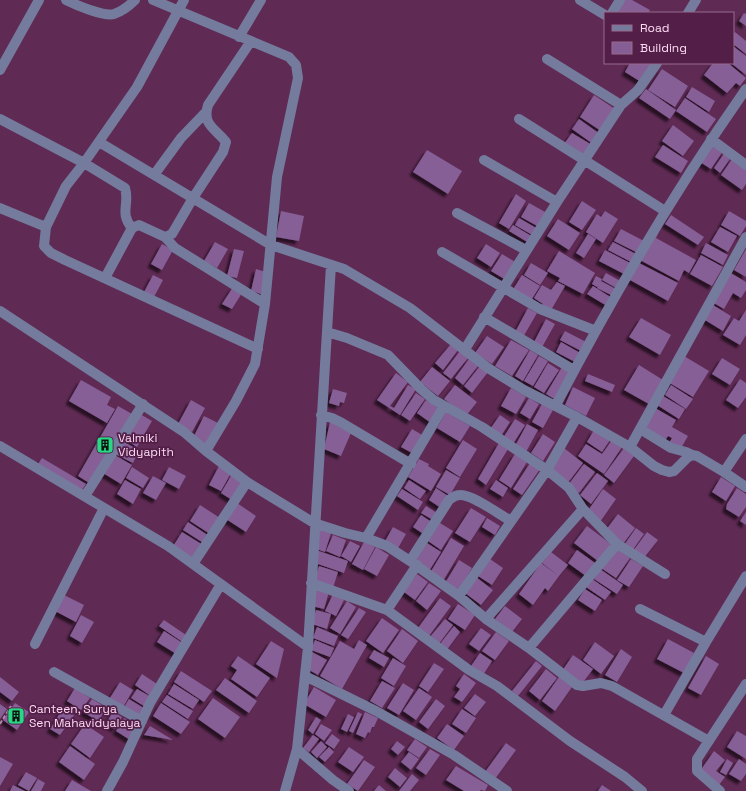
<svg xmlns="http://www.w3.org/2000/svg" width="746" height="791" font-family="'Space Grotesk',sans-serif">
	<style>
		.building { fill: #865e96; filter: url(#shadow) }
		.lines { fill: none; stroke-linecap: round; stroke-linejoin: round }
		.path { stroke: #b186a6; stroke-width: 2; stroke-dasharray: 4 2; stroke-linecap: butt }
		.minor { stroke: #747b9c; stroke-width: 10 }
		.labels { text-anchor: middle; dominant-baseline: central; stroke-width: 3.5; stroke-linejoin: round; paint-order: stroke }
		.poi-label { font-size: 12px; fill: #fcdaf2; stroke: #531f49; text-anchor: start }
	</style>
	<defs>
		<filter id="shadow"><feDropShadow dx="-3.5" dy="3.5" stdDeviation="1" flood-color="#0009"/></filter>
	</defs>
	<rect width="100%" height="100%" fill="#5f2a54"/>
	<path class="building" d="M624,0H632L650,10L648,13H621L618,11Z
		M744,13L746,14V26L739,21Z
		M735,32L746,41V54L733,44V35Z
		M733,46L746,56V75L731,63H733Z
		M630,63H652L641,82L625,72Z
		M713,63H728L746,78L740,86L736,83L727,93L704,75Z
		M662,69L688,86L675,107L648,90Z
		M692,87L715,101L709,112L686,97Z
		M646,89L676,110L670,119L639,98Z
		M594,95L615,109L601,131L580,117Z
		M685,98L716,119L707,132L676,111Z
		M579,119L600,134L593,144L572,129Z
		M673,125L694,141L683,156L662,141Z
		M572,133L592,145L584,157L564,144Z
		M712,143L723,151L711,169L700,162Z
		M663,145L688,161L681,173L655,157Z
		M427,150L462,171L448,194L413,172Z
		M725,152L732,156L720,173L714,168Z
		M732,159L746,169V184L742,190L721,175Z
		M516,194L526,201L509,229L499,223Z
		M582,201L596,210L582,230L569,222Z
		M529,203L547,213L539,227L521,217Z
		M281,211L304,216L299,241L276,237Z
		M605,211L618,219L603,243L586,232L597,214L601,217Z
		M729,211L746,221V226L740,236L721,225Z
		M671,215L704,237L698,245L665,224Z
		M519,218L538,229L534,236L515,225Z
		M558,219L580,233L569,250L547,236Z
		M513,225L533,237L529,243L509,231Z
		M720,227L737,236L728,252L711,242Z
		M621,229L644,241L638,253L614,241Z
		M659,231L656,238L696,260L689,273L684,270L679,281L640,260Z
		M588,234L596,239L584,258L576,253Z
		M215,242L228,249L217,268L204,261Z
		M613,242L638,255L633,263L608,250Z
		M706,243L728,255L723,265L701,253Z
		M162,244L173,250L162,270L151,264Z
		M486,244L500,253L491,267L477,258Z
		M234,249L244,251L237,278L227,276Z
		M746,249V277L734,270Z
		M605,250L632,264L626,275L599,261Z
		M559,251L595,273L583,294L558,281L560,278L547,271Z
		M502,254L517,263L506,280L491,271Z
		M701,255L723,267L712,286L690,274Z
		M531,263L548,273L540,285L524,275Z
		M639,263L678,283L668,301L630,280Z
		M256,269L266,272L261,294L251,291Z
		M729,272L746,282V290L741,298L733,293L724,309L712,302Z
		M606,273L622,282L618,289L602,280Z
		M153,275L163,280L154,297L144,292Z
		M522,275L540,286L530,302L512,291Z
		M596,276L602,279L601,281L616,289L613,296L597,288L598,286L597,287L592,284Z
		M557,282L565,286L550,312L541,306L543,304L534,298L542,285L551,290Z
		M593,286L612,298L607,306L587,294Z
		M233,287L242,293L232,309L222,304Z
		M713,305L731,316L723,331L705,320Z
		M528,308L537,313L522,339L514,334Z
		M746,310V335L740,345L723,335L734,318L739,321Z
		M641,318L671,335L660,355L629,337Z
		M546,319L555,324L541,349L533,344Z
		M565,331L588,343L583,352L560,340Z
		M487,336L504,347L492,364L475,353Z
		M511,340L529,350L512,376L495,366Z
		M561,342L582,354L577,363L556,352Z
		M451,344L458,350L443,370L435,363Z
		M530,350L538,355L523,381L515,376Z
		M460,351L468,358L451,379L443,373Z
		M539,356L548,361L533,386L524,381Z
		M684,356L709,371L693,397L668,382Z
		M722,358L740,369L730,385L712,374Z
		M469,359L478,366L463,385L455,378Z
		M548,363L559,370L544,393L534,387Z
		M639,365L663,380L649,404L624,390Z
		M480,366L488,372L472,393L464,386Z
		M432,367L450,381L438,396L420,382Z
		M562,367L572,373L556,400L546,394Z
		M396,373L408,382L390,406L394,408L408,385L416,389L400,415L377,400Z
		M588,374L615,385L612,392L585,381Z
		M740,379L746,383V397L738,408L726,400Z
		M81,380L111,397L107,405L115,409L107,423L69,401Z
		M455,385L477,402L466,416L444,399Z
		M671,385L693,399L686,409L665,395Z
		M573,387L595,398L586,416L565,405Z
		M511,388L526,397L516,414L501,406Z
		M333,389L347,393L344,403L340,402L339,406L329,403Z
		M416,393L425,399L410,421L401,415Z
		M663,396L685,409L679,419L657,405Z
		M529,398L539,404L530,419L520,413Z
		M191,400L205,408L192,432L178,424Z
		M426,400L440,409L431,423L417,413Z
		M542,404L553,410L543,428L532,422Z
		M118,406L132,414L91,484L78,476Z
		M655,408L676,420L672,427L688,436L680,450L669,443L672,438L668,436L664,442L643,429Z
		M446,412L470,426L460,442L437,428Z
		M140,414L152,421L137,447L124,439Z
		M500,415L510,422L501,436L490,429Z
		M204,416L218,423L207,445L193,438Z
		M515,419L525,425L513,444L503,438Z
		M330,422L351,433L341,456L324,449Z
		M527,424L538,430L526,452L515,446Z
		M412,429L424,436L414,454L401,447Z
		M594,430L610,440L602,452L587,442Z
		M543,434L555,442L543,461L531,453Z
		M463,440L477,449L460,477L446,468Z
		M612,440L622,447L604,474L578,456L586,444L602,454Z
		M122,441L139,450L133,463L115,454Z
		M499,443L508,449L486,485L478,479Z
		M564,448L583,463L567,484L548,469Z
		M624,448L634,456L614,483L604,475Z
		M113,454L132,465L121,484L103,473Z
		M515,454L527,462L511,488L499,480Z
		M42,458L86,484L82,490L38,464Z
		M419,459L429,464L428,466L441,474L431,491L408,477Z
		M530,463L540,469L522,495L513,489Z
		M584,464L595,472L579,493L568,485Z
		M219,466L231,473L221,491L209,485Z
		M132,467L149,478L143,488L126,478Z
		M169,467L186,476L179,489L162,480Z
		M446,470L460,478L450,495L436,487Z
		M597,473L608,481L591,504L580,495Z
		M232,474L243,480L232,500L221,493Z
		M153,476L166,483L156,500L143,493Z
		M721,477L735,486L726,501L712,492Z
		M125,480L141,489L133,504L117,494Z
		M409,480L426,491L420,499L404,488Z
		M496,480L508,488L503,497L490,489Z
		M436,488L448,496L441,508L429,500Z
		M737,488L746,494V507L739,517L726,509L727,504Z
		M402,489L423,502L418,510L397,496Z
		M603,489L616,499L600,522L587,512Z
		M237,503L256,516L246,532L226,519Z
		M200,505L220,518L210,534L190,521Z
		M426,506L437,513L433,520L421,513Z
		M471,508L486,517L470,542L455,533Z
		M746,512V525L740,521Z
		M618,514L635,528L623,544L605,531Z
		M421,515L433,523L425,535L413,527Z
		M487,518L500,526L495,535L482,527Z
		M188,522L209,536L205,544L183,530Z
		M440,523L453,531L441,550L428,541Z
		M587,526L611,544L598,561L574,543Z
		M393,527L406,534L397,550L384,543Z
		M636,528L644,534L632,551L624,545Z
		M320,529L331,533L325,552L314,548Z
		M182,532L203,545L193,561L172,548Z
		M647,532L658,540L643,559L633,551Z
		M333,535L346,540L340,557L326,551Z
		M451,538L464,546L443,581L430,573Z
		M350,541L360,546L351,562L341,556Z
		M364,542L375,547L363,570L352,564Z
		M427,543L441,552L429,571L415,562Z
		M376,547L389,555L377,576L364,569Z
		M615,548L630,558L616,578L601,568Z
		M316,550L348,561L344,573L315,563Z
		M577,550L595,563L586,576L568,563Z
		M551,552L568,565L559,576L542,563Z
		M490,559L503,568L492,585L478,576Z
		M631,559L643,566L629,587L617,580Z
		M459,560L472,568L458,591L445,583Z
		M541,563L559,576L548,591L545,588L533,605L519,594Z
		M319,566L338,572L333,588L314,582Z
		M600,569L623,585L617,594L594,579Z
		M417,574L428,582L415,600L404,592Z
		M476,577L493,590L481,605L465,593Z
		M592,579L611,592L605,600L586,587Z
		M429,583L441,591L427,610L416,601Z
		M316,588L329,592L324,609L312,606Z
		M585,589L602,600L595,611L578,600Z
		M333,594L344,600L336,616L325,611Z
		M64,595L84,605L76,622L55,611Z
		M440,598L451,606L429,636L418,628Z
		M347,601L356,607L340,634L330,628Z
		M458,604L475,615L465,630L448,619Z
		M505,606L522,619L512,632L495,619Z
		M359,608L366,612L348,639L341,635Z
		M316,610L331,614L327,629L312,624Z
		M81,615L94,622L82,643L70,636Z
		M382,618L399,630L383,653L366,641Z
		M445,619L453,625L438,645L429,638Z
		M164,620L189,637L184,643L159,626Z
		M454,626L460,632L446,651L439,645Z
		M317,627L338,636L334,646L313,638Z
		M481,628L491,635L479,651L469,644Z
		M402,629L418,641L403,663L387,651Z
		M164,631L184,644L178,655L157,642Z
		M496,632L509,641L495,660L482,651Z
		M668,639L694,653L684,673L657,659Z
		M315,640L334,648L330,657L311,650Z
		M359,640L367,645L342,689L320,676L340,641L354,649Z
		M271,641L284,649L277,678L256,664Z
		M595,642L614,656L601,674L583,660Z
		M621,649L632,657L617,682L605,675Z
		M374,650L389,658L384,667L369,658Z
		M312,652L327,660L318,675L309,670Z
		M480,653L492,661L483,675L471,666Z
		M573,655L593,669L581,685L562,671Z
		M238,656L270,678L257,697L231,679L237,670L231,666Z
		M706,656L719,664L701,695L688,688Z
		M393,658L406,666L394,686L381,678Z
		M536,661L542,666L518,696L512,691Z
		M434,663L444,669L428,692L419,686Z
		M546,669L557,678L540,700L529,691Z
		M181,671L212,691L204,702L174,682Z
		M142,674L160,686L152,697L135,685Z
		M464,674L476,683L462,702L454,697L460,689L456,686Z
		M0,677L19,692L12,701L0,692Z
		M559,677L572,687L555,711L542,701Z
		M225,678L257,701L249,713L216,690Z
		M382,681L395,688L382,708L370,701Z
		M120,682L133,690L122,709L108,701Z
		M403,683L414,690L399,715L387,708Z
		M174,684L199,700L193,709L168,694Z
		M314,687L336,700L326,717L304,704Z
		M75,688L90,698L81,710L67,701Z
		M419,688L432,697L416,720L403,711Z
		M137,689L153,698L147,708L131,698Z
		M475,694L486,702L475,716L464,708Z
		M167,695L193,711L188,719L162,702Z
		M213,698L240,717L225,738L198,719Z
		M92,699L107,708L98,721L83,712Z
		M129,699L147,710L141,720L123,709Z
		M436,699L445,706L428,729L419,722Z
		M15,703L29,712L17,730L3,720Z
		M161,703L190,722L181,734L153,716Z
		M0,704L7,709L0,719Z
		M63,708L74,715L60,735L50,729Z
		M462,709L476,718L466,733L452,724Z
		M113,712L122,717L115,729L106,723Z
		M358,712L362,714L353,733L349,731Z
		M365,712L378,718L374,727H372L370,733L368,732L365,738L356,734Z
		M348,714L354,717L347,732L341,729Z
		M316,717L321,720L313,734L308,730Z
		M124,718L138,727L130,740L116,731Z
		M85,724L104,737L90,758L71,744Z
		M321,724L332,730L324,741L315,734Z
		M447,724L464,736L454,750L437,738Z
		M150,726L173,740L144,735Z
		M737,731L746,736V759L727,747Z
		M332,734L340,740L334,749L325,743Z
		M313,735L319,739L309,752L303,748Z
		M415,739L427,747L419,758L407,750Z
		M321,741L327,747L317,758L311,752Z
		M397,741L405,747L398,755L391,749Z
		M506,743L516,750L495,779L485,772Z
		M70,746L95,764L84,780L59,762Z
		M329,747L334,752L325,762L319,757Z
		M349,747L364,757L353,772L338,762Z
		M430,749L440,755L426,775L416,768Z
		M714,751L725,760L716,771L725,777L719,785L700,771Z
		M409,752L419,759L411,770L401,762Z
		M0,757L13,764L0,786Z
		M727,759L733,763L726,775L720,772Z
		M739,759L746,764V774L741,781L729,774Z
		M364,760L375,767L358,791L347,784Z
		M456,766L488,785L485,791L481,790L480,791H464L446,780Z
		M395,768L407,778L400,787L388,777Z
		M26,772L37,778L29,791L18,785Z
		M412,774L419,780L410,791H399Z
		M38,779L45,783L41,791H31Z
		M72,780L91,791H65Z
		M13,785L25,791H10Z
		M379,785L386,791H374Z
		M602,785L611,791H598Z"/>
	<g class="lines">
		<path class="path" d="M0,724L11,706"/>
		<path class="minor" d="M66,0C76,5 104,17 114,14C123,11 129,6 135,0
			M153,0L289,57L296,65L298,78L277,177L265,304L255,364L236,401L206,451
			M184,0L137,87L84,163L66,186L46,227L44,246L51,253L65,260L258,349
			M580,0L605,15
			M612,13L620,0
			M688,13L696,0
			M239,37L261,0
			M547,59L621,105
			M0,70L39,0
			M0,119L84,163L125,188C130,204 119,213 132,228
			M519,119L665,211
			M711,139L746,165
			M99,142L271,245L344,269L410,308L488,368L524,390L577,417L630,447L654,466L662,470L669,472L674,471L687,458L692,455L697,456L724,472L746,487
			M484,160L557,202
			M154,175L181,138L205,113
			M0,208L46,227
			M457,213L526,250
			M165,237L175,248L265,304
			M442,252L540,309L596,331
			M105,278L132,228L139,225L165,237L172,234L193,198L223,152L226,142C215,128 202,125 208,105L251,41
			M0,311L184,432L206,451L247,482L314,523L345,533L366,538L387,546L410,561L459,596L486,619L529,648L577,685L583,686L601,683L612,686L709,741
			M484,317L574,370
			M327,332L347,338L388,355L421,389L434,400L482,427L547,470L569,488L583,509L617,544
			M465,349L557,202L621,105L638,90L657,63
			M556,405C613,296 675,190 746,89
			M321,415L332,418L342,423L411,464
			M640,429L671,448L686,452L692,455
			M0,446L168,546L308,647
			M630,447L746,237
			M724,472L746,439
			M85,496L143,404
			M366,538L444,406
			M410,561L449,500C453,497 455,495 460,495C472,494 500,515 511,521
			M193,564L247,482
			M311,583L387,610L469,670L497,686L570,741L625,777L642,791
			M459,596L547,470L577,417
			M640,609L706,642
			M387,610L417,565
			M486,619L583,509
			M35,644L104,508
			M529,648L617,544L665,574
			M54,672L142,721
			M305,676L376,711L454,755L507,791
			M664,715L706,642L746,576
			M297,749L333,780L349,791
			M107,791L123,762L150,703L221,584
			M285,791L297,749L308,647L331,265
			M720,791L697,771V759L746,684"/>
	</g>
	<defs>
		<g id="building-square" transform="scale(0.9)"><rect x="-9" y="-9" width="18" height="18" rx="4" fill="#27d885" stroke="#531f49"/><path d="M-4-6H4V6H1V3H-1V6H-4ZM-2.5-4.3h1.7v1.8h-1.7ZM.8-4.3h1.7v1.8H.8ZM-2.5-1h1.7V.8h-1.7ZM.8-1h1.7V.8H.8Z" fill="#111"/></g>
	</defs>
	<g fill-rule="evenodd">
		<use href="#building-square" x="105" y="445"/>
		<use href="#building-square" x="16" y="716"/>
	</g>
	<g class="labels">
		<g class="poi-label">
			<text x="118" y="438">Valmiki<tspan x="118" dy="14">Vidyapith</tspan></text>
			<text x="29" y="709">Canteen, Surya<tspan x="29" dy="14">Sen Mahavidyalaya</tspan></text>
		</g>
	</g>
	<rect x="604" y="12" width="130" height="52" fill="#531f49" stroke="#976a8d"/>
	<rect x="612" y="25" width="20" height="6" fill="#747b9c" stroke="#976a8d"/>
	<text x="640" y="32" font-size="12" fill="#fcdaf2">Road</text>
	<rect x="612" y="42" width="20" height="12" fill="#865e96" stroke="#976a8d"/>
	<text x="640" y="52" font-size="12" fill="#fcdaf2">Building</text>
</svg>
